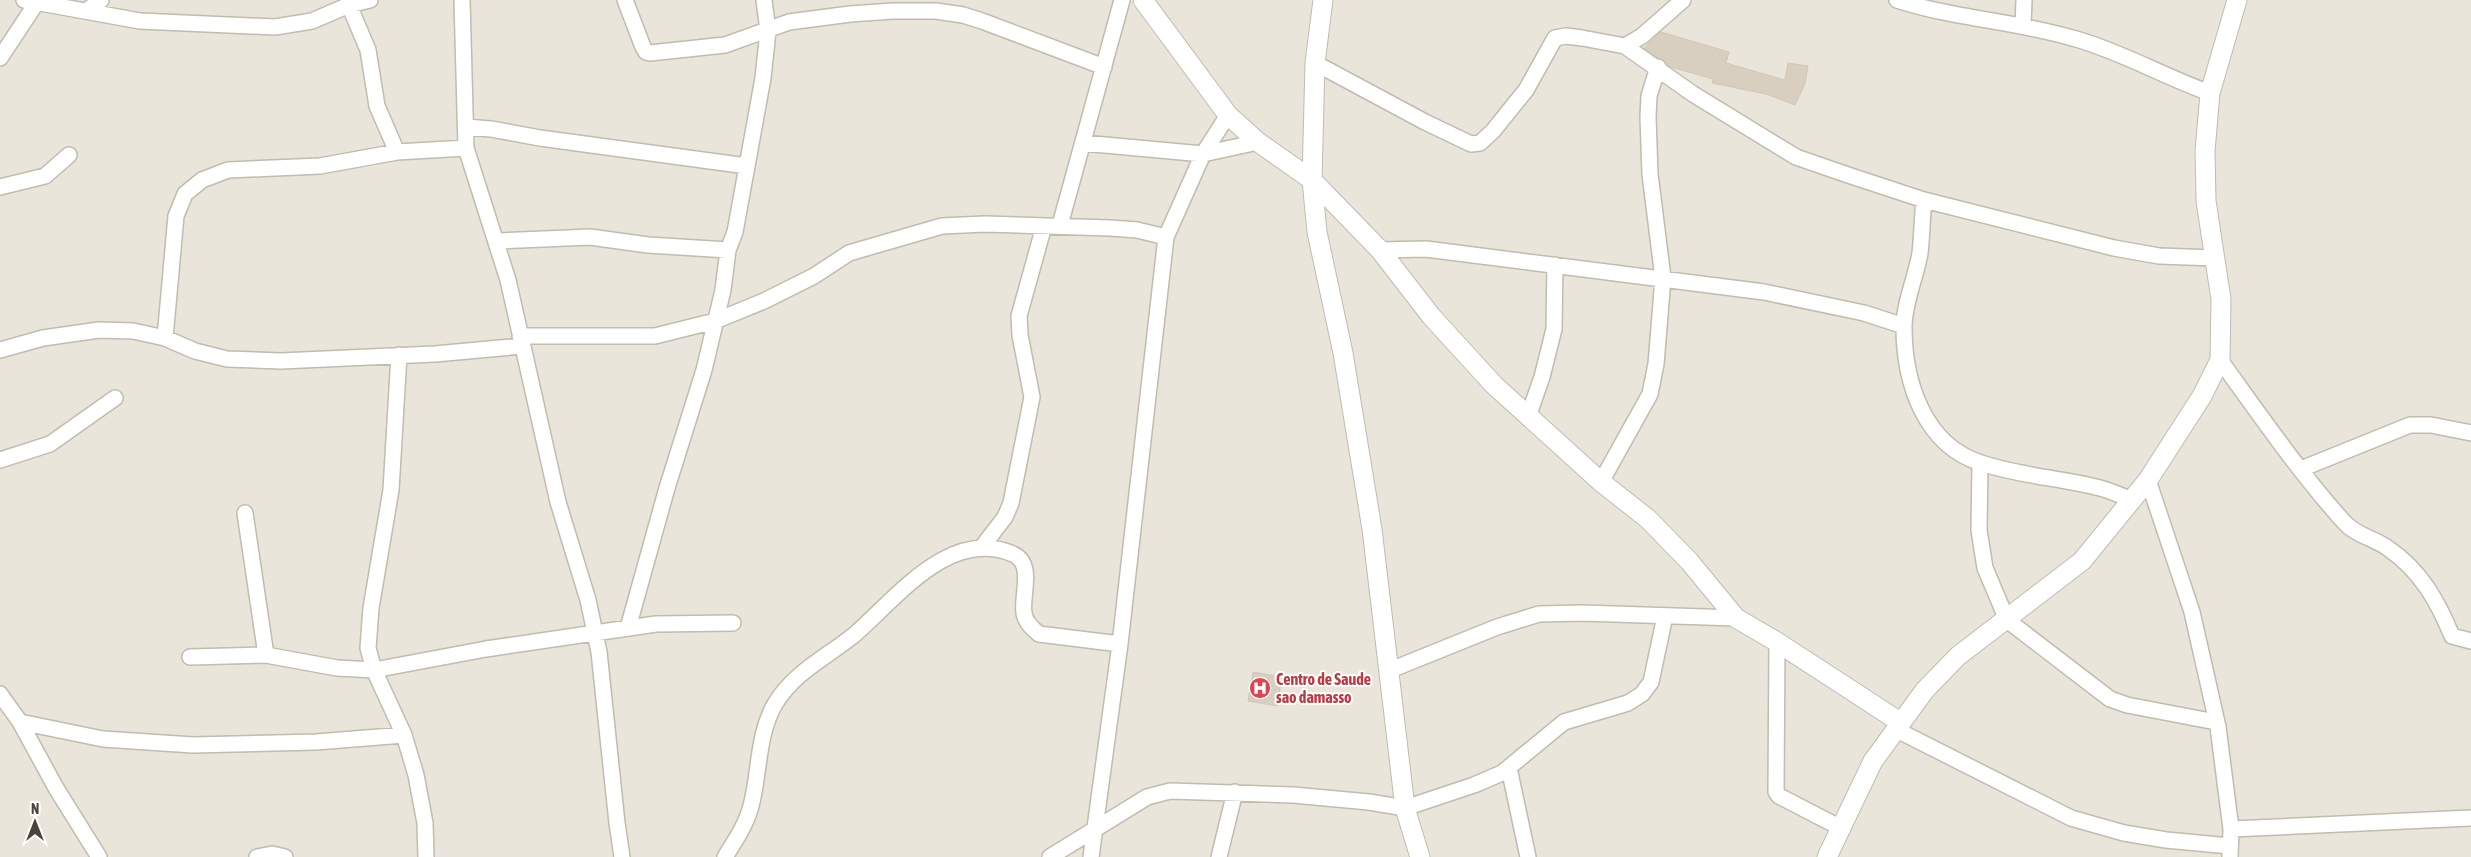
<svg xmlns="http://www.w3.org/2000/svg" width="2471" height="857" font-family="'Asap Condensed',sans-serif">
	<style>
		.residential { fill: #eae5da }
		.building { fill: #d8cfc1; stroke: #d3c7b4 }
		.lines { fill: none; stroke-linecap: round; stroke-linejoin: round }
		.minor-casing { stroke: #c2bbae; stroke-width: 18 }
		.tertiary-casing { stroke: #c2bbae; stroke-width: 21 }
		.minor { stroke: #fff; stroke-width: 15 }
		.tertiary { stroke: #fff; stroke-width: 19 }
		.labels { text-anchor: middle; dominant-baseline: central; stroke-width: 4; stroke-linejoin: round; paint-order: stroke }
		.health-label { font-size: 16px; font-weight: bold; fill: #be3a42; stroke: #fff; text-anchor: start }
	</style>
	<rect width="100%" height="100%" fill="#f6f3ec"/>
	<path class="residential" d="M0,0H2471V857H0Z"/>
	<path class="building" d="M1661,32L1729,52L1726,63L1785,80L1788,63L1808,66L1805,84L1795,105L1766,94L1712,83L1713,79L1671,67L1644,48Z
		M1253,672L1282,677L1277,706L1248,701Z"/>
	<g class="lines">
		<g class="minor-casing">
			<path id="minor" d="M24,0L140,21L275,27L312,21L349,5L370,0
				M462,0L466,148L508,280L558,502L588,600L599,652L617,823L622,857
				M625,0L643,47L646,52L650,53L725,45L789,22L850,14L893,11H936L963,15L982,21L1104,67
				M1897,0C1955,19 2017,21 2076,39C2122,52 2165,77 2210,93
				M349,5L368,50L377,106L397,152
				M86,11L101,0
				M2023,26L2024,0
				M1625,46L1642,36L1683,0
				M0,58L37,2
				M1315,63L1425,122L1471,144L1480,143L1493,131L1526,90L1555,38L1566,36L1582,38L1625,46L1693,94L1796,157L1848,175L1924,200L2114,248L2159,256L2215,258
				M466,127L491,129L540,138L747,166
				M1083,143L1203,154L1258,142
				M0,187L45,176L69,155
				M1924,200C1922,218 1922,236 1920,253C1916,277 1904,303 1904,327C1904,382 1924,445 1981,463C2020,476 2061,478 2100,488C2111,491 2122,496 2132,500
				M1060,225L1122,0
				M497,241L590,237L648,245L728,250
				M1380,250L1426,249L1764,292L1864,313L1904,326
				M520,336H655L715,321L764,301L814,276L849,253L942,226L985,224L1110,228L1137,230L1166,237
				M165,338L176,216L185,194L202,180L228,170L320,166L397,152L466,148
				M0,350L43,338L99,330L133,331L165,338L195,351L227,359L281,361L435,354L522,346
				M399,355L391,490L371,608L368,648L374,670L404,735L416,775L425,823L426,857
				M2220,360C2260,415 2299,472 2344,522C2356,536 2375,538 2389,549C2421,571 2438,602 2452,636L2471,641
				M1528,417L1542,377L1554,329L1555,265
				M0,460L50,444L115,398
				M1980,463L1979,530L1985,568L2007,620L2110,699L2127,705L2216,722
				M2301,469L2410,425H2431L2471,433
				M2148,480L2192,612L2218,727L2231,829L2230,857
				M1601,482L1650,394L1656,364L1663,278L1650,174L1648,117L1649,96L1658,67
				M245,513L266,655
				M982,547L1005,517L1011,503L1032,397L1020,335L1019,316L1044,226
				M628,628L667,488L704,370L723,290L728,250L735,232L763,78L768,31L764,0
				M1777,642L1776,792L1779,796L1841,828
				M190,657L266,655L337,668L374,670L486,649L656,624L733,623
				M1388,671L1497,627L1539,614L1582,613L1736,618
				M0,694L20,722L56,788L99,857
				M20,722L103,739L193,745L316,742L404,735
				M1895,729L2071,818L2124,833L2166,840L2230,846
				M1509,768L1528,857
				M2231,829L2471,818
				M257,857L272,854L285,857
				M725,857C735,841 746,825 751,806C760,772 757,735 775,704C794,672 827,657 854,635C896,599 949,527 1013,554C1035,564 1021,595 1024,613C1025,622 1033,629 1039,634L1120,644
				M1050,857L1147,797L1170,791L1293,795L1369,802L1405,808L1474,785L1502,773L1564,722L1628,703L1642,694L1651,682L1665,616
				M1091,857L1120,644L1166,237L1203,154L1228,115
				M1219,857L1235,792"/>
		</g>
		<g class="tertiary-casing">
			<path id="tertiary" d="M1143,0L1228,115L1258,142L1312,180L1380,250L1431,316L1494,385L1601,482L1648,519L1689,561L1736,618L1777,642L1900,722
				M1323,0L1315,63L1312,180L1317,232L1343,353L1372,529L1405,808L1420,857
				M1827,857L1873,761L1925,690L1958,656L2082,561L2148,480L2202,396L2220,360L2221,299L2206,201L2205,151L2210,93L2237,0"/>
		</g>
		<use href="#minor" class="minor"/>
		<use href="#tertiary" class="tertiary"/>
	</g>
	<defs>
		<g id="hospital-disc" transform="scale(1.125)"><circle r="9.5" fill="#e0444e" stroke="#fff"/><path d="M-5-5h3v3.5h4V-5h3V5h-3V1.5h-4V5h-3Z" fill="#fff"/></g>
	</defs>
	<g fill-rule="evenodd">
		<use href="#hospital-disc" x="1260" y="688"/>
	</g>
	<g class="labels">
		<g class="health-label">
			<text x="1276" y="679">Centro de Saude<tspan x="1276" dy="18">sao damasso</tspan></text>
		</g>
	</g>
	<g transform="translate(35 822)" stroke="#ffffff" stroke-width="4" paint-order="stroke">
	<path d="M0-4L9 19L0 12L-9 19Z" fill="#4b4439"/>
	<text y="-8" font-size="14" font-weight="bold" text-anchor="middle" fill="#4b4439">N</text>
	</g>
</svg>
